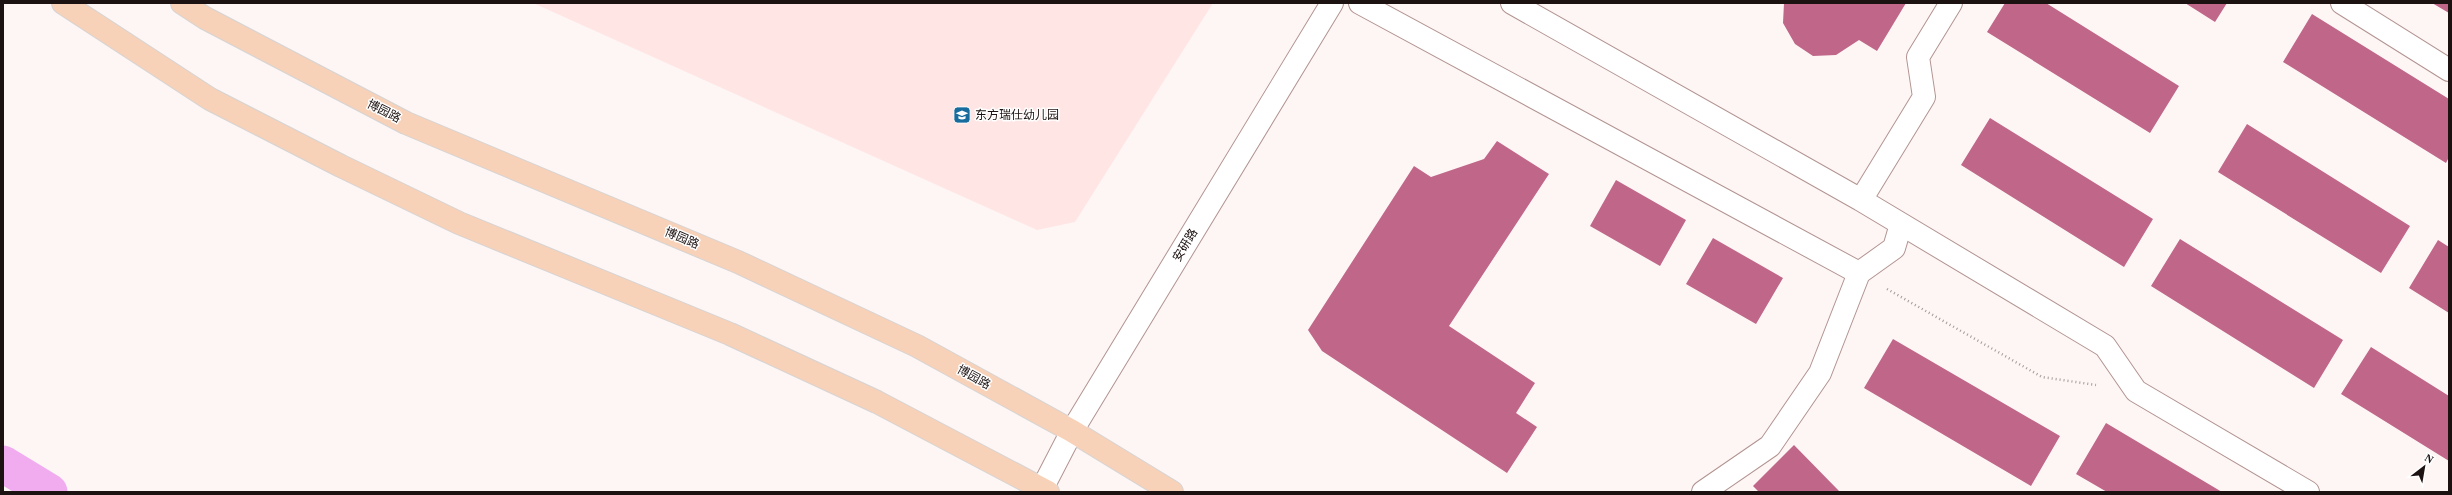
<svg xmlns="http://www.w3.org/2000/svg" width="2452" height="495" font-family="'Times New Roman','Noto Sans SC',serif">
	<style>
		.built { fill: #ffe6e4 }
		.lines { fill: none; stroke-linecap: round; stroke-linejoin: round }
		.canal { stroke: #f1abef; stroke-width: 37 }
		.building { fill: #c06689 }
		.minor-casing { stroke: #b29491; stroke-width: 24 }
		.primary-casing { stroke: #d6d4d4; stroke-width: 24 }
		.path { stroke: #a29a99; stroke-width: 2.5; stroke-dasharray: 1 3; stroke-linecap: butt }
		.minor { stroke: #fff; stroke-width: 22 }
		.primary { stroke: #f7d1b8; stroke-width: 22 }
		.labels { text-anchor: middle; dominant-baseline: central; stroke-width: 3; stroke-linejoin: round; paint-order: stroke }
		.street-label { font-size: 12px; fill: #1c1211; stroke: #fff }
		.poi-label { font-size: 12px; fill: #1c1211; stroke: #fff; text-anchor: start }
	</style>
	<rect width="100%" height="100%" fill="#fdf6f5"/>
	<path class="built" d="M533,3H1213L1075,222L1037,230Z"/>
	<g class="lines">
		<path class="canal" d="M3,464L49,492"/>
	</g>
	<path class="building" d="M1784,3H1906L1877,51L1859,40L1836,55L1813,56L1795,44L1783,23Z
		M2005,3H2046L2179,86L2150,133L1987,32Z
		M2185,3H2227L2215,22Z
		M2432,3H2449V13Z
		M2312,14L2449,99V157L2446,163L2283,62Z
		M1990,118L2153,219L2124,267L1961,165Z
		M2247,124L2410,226L2381,273L2218,172Z
		M1497,141L1549,174L1449,326L1535,383L1516,413L1537,427L1507,473L1322,351L1308,330L1414,166L1431,177L1484,159Z
		M1616,180L1686,220L1660,266L1590,226Z
		M1713,238L1783,278L1756,324L1686,284Z
		M2180,239L2343,340L2314,388L2151,286Z
		M2438,240L2449,247V313L2409,288Z
		M1893,339L2060,436L2031,486L1864,388Z
		M2371,347L2449,396V461L2341,394Z
		M2106,423L2222,492H2107L2076,474Z
		M1794,445L1840,492H1759L1753,486Z"/>
	<g class="lines">
		<g class="minor-casing">
			<path id="minor" d="M1360,3L1859,273L1894,248L1901,224
				M1512,3L1861,200L2105,346L2136,391L2308,492
				M2342,3L2449,70
				M1861,200L1924,97L1918,57L1951,3
				M1042,489L1072,431L1332,3
				M1703,492L1770,446L1820,373L1859,273"/>
		</g>
		<g class="primary-casing">
			<path id="primary" d="M63,3L210,99L341,166L459,223L730,334L877,402L1048,492
				M182,3L205,18L406,123L738,262L917,346L1072,431L1172,492"/>
		</g>
		<path class="path" d="M1887,289L2042,377L2096,385"/>
		<use href="#minor" class="minor"/>
		<use href="#primary" class="primary"/>
	</g>
	<defs>
		<g id="school-square" transform="scale(0.9)"><rect x="-9" y="-9" width="18" height="18" rx="4" fill="#176c9d" stroke="#fff"/><path d="M0-5L7-2L0 1L-7-2ZM-4 1L0 2.5L4 1V4Q0 6-4 4Z" fill="#fff"/></g>
	</defs>
	<g fill-rule="evenodd">
		<use href="#school-square" x="962" y="115"/>
	</g>
	<g class="labels">
		<g class="street-label">
			<text transform="translate(384 111) rotate(27)">博园路</text>
			<text transform="translate(682 238) rotate(23)">博园路</text>
			<text transform="translate(1185 245) rotate(-59)">安研路</text>
			<text transform="translate(974 377) rotate(29)">博园路</text>
		</g>
		<g class="poi-label">
			<text x="975" y="115">东方瑞仕幼儿园</text>
		</g>
	</g>
	<rect width="2452" height="495" fill="none" stroke="#1c1211" stroke-width="8"/>
	<g transform="translate(2424 467) rotate(31)" stroke="#ffffff" stroke-width="3" paint-order="stroke">
	<path d="M0-3L7 15L0 10L-7 15Z" fill="#1c1211"/>
	<text y="-6" font-size="11" font-weight="bold" text-anchor="middle" fill="#1c1211">N</text>
	</g>
</svg>
